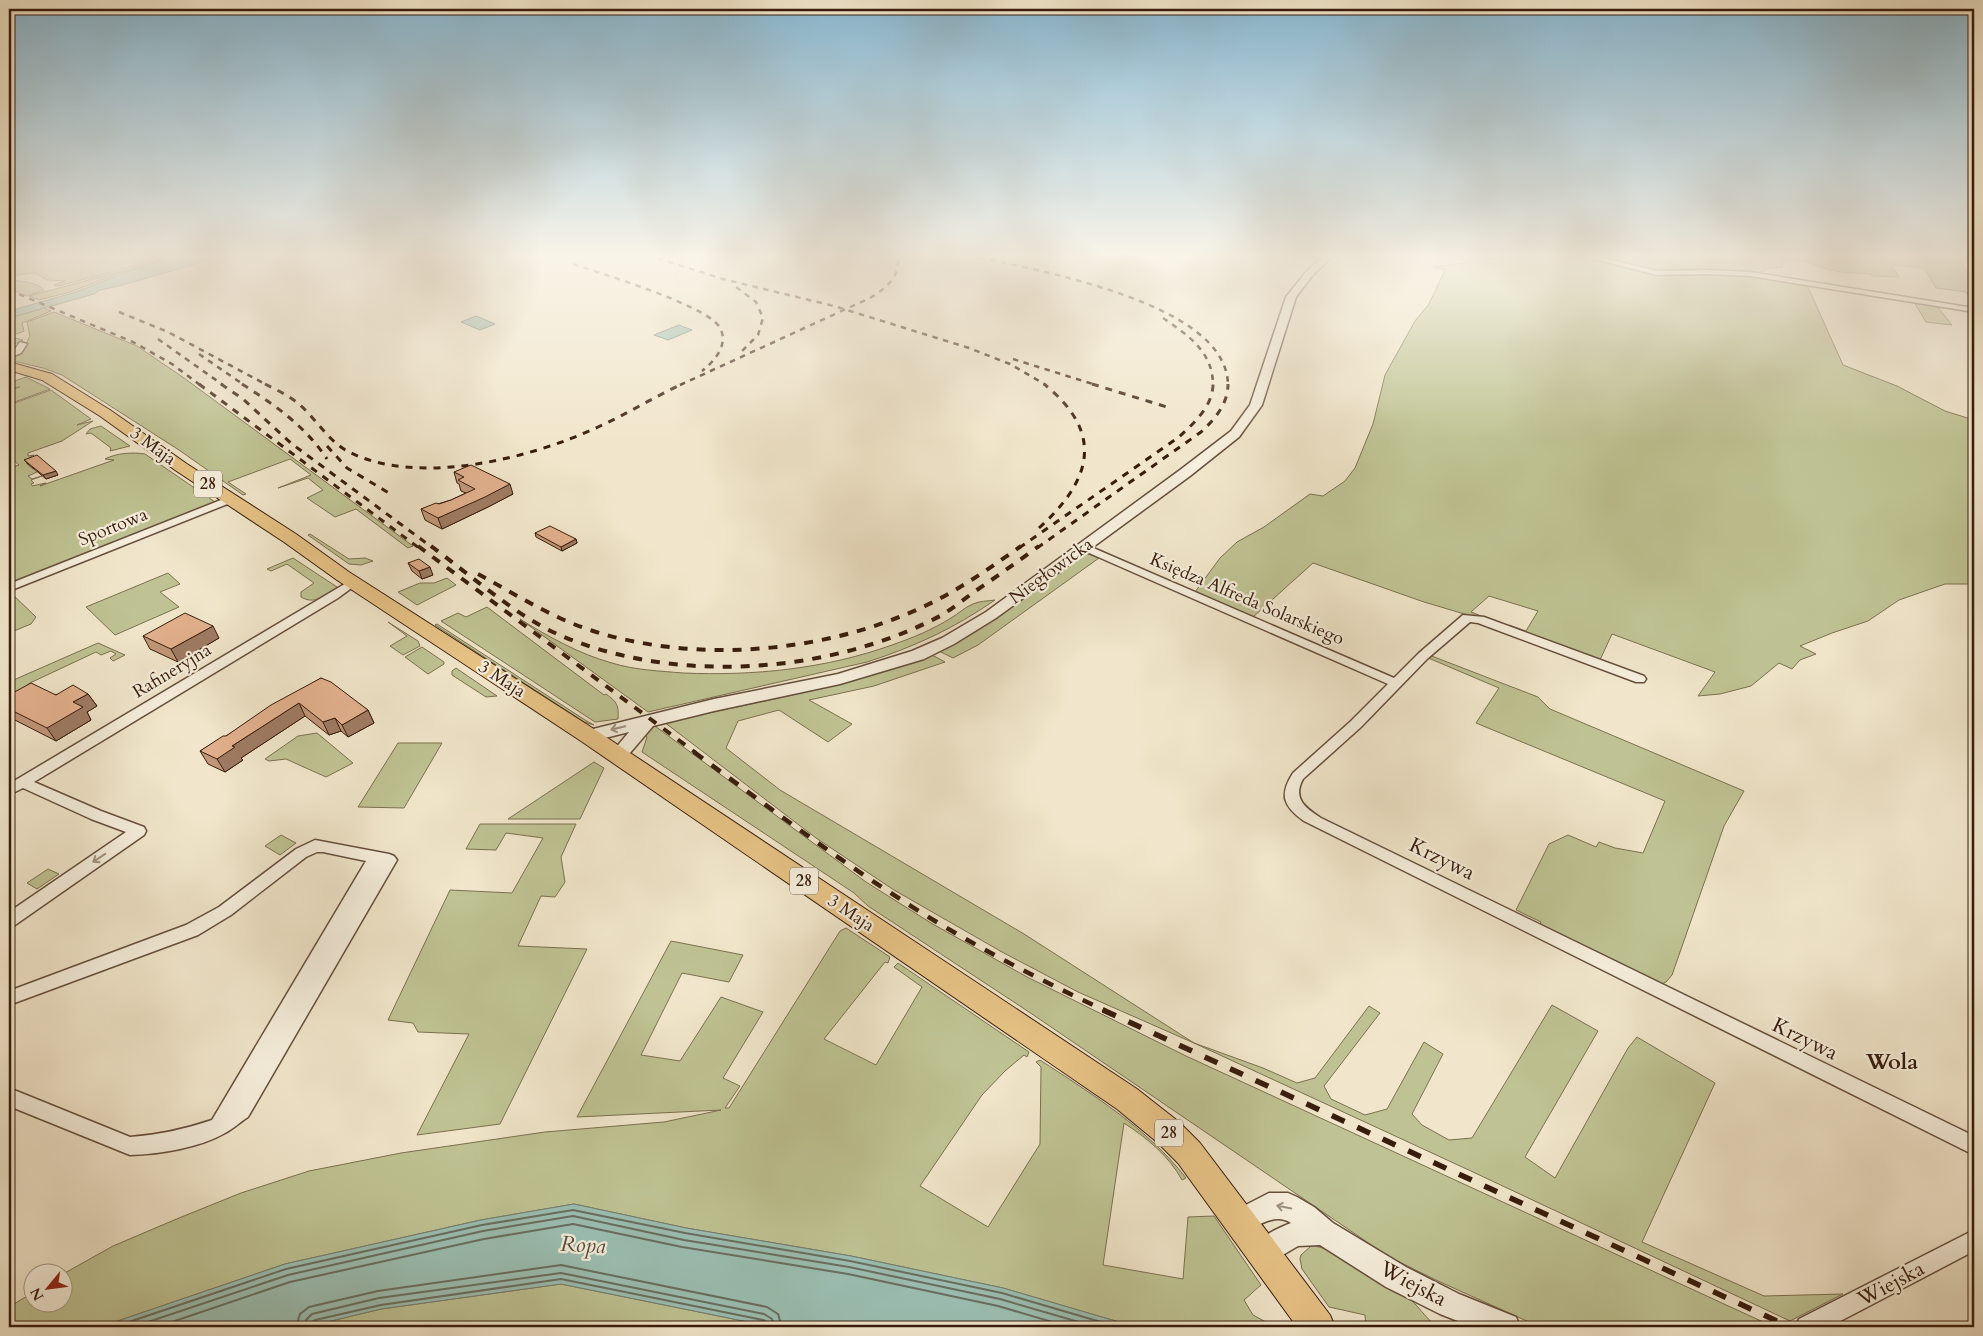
<svg xmlns="http://www.w3.org/2000/svg" width="1983" height="1336" font-family="Cardo,serif">
	<style>
		.green { fill: #bfc393; stroke: #7c7050 }
		.water { fill: #9bc0b4; stroke: #737e71 }
		.lines { fill: none; stroke-linecap: round; stroke-linejoin: round }
		.shore { stroke: #6a6e60; stroke-width: 2 }
		.minor-casing { stroke: #664e3c; stroke-width: 3 }
		.tertiary-casing { stroke: #664e3c; stroke-width: 3 }
		.primary-casing { stroke: #381c0c; stroke-width: 2 }
		.minor { fill: #f6efdd; fill-rule: evenodd }
		.tertiary { fill: #f6efdd; fill-rule: evenodd }
		.primary { fill: #e8c386; fill-rule: evenodd }
		.rail-far4 { stroke: #381c0c; stroke-width: 2.5; stroke-dasharray: 5.5 5.5; stroke-linecap: butt }
		.rail-far3 { stroke: #381c0c; stroke-width: 3; stroke-dasharray: 7 7; stroke-linecap: butt }
		.rail-far2 { stroke: #381c0c; stroke-width: 4; stroke-dasharray: 9 9; stroke-linecap: butt }
		.rail-far1 { stroke: #381c0c; stroke-width: 4.5; stroke-dasharray: 11 11; stroke-linecap: butt }
		.rail { stroke: #381c0c; stroke-width: 5.5; stroke-dasharray: 14 14; stroke-linecap: butt }
		.wall { fill: #c29779; stroke: #381c0c }
		.shaded-wall { fill: #9e7b63; stroke: #381c0c }
		.building { fill: #e2b08d; stroke: #381c0c }
		.oneway { stroke: #a0907f }
		.labels { text-anchor: middle; dominant-baseline: central; stroke-width: 4.5; stroke-linejoin: round; paint-order: stroke }
		.shield { fill: #f6efdd; stroke: #715b4b; stroke-width: 1 }
		.shield-label { font-size: 16px; font-weight: bold; fill: #381c0c }
		.street-label { font-size: 18px; fill: #381c0c; stroke: #f6efdd }
		.near-street-label { font-size: 21px; fill: #381c0c; stroke: #f6efdd }
		.near-neighbourhood-label { font-size: 22px; font-weight: bold; fill: #381c0c; stroke: #f6efdd }
		.near-water-label { font-size: 22px; font-style: italic; fill: #564d3e; stroke: #f6efdd }
	</style>
	<rect width="100%" height="100%" fill="#f1e6cb"/>
	<filter id="stains"><feTurbulence type="fractalNoise" baseFrequency=".004" numOctaves="4"/><feColorMatrix values="0 0 0 0 .2 0 0 0 0 .09 0 0 0 0 .02 0 0 0 .5 -.17"/></filter>
	<radialGradient id="worn" r=".72"><stop offset=".6" stop-color="#630" stop-opacity="0"/><stop offset="1" stop-color="#630" stop-opacity=".3"/></radialGradient>
	<path class="green" d="M49,255H59L67,260L99,255H176L58,286L54,285L65,281L47,280L35,273L9,276V261Z
		M182,255H189L120,273L70,292L39,300L29,296Z
		M1458,255H1464L1475,260L1537,257L1535,256L1541,255H1580L1665,276L1674,273L1757,276L1807,285L1843,365L1897,386L1945,411L1974,420V584H1945L1899,600L1868,621L1832,633L1800,646L1816,654L1800,660L1792,669L1779,663L1751,686L1720,694L1698,696L1715,672L1612,634L1599,662L1507,628L1509,625L1526,631L1538,611L1489,596L1471,612L1489,619L1488,621L1424,602L1313,563L1253,617L1195,592L1220,558L1237,542L1264,527L1310,494L1323,496L1345,481L1355,468L1373,424L1385,375L1415,321L1429,304L1445,270L1433,267L1468,262L1459,259L1462,257Z
		M1586,255H1902L1914,257L1913,255H1956L1974,282V304L1966,292L1936,288L1924,268L1891,265L1899,277L1872,276L1871,274C1858,273 1843,273 1830,270C1815,266 1799,257 1783,260L1782,267L1767,269L1757,274L1660,272Z
		M9,279C20,282 35,281 44,290L27,296L9,288Z
		M1914,302L1936,305L1952,325L1926,322Z
		M44,308L51,311L22,323L24,331L14,335L15,338L23,340L20,342L9,345V318Z
		M54,312L137,346L184,378L413,546L408,548L356,509L335,517L307,498L323,490L308,478L278,488L311,475L290,459L228,482L246,494L243,495L179,450L62,375L43,368L9,360L21,353L30,336L27,322Z
		M26,377L50,389L9,404L15,401L9,399V391L20,387L9,388V383Z
		M51,390L91,419L77,425L93,421L62,441L28,453V456L34,455L29,458L31,461L26,463L33,469L39,467L37,472L28,476L32,479L42,476L31,480L34,483L31,484L32,486L46,483L40,486L114,460L105,459C116,453 134,452 145,454L215,502L9,584V468L19,465L11,458H9V405Z
		M101,426L130,446L110,451L111,448L91,433L86,434L90,429Z
		M310,534L349,559L365,558L373,561L361,565L349,564L308,535Z
		M1085,553L1099,558L978,645L953,658L939,651C992,623 1038,589 1085,553Z
		M293,558L337,587L336,588C325,596 314,605 301,597V592L314,583L287,564L271,571L267,569Z
		M168,573L180,584L160,592L179,607L115,635L86,607Z
		M447,578L456,585L417,605L398,592L420,583H434Z
		M9,591L36,617L31,624L9,633Z
		M995,600C955,628 914,647 867,662L648,712L520,619C549,637 579,654 612,663C634,670 660,671 683,673C754,676 825,669 892,645C912,638 932,630 951,618C958,614 965,607 973,604C979,601 988,601 995,600Z
		M487,607L604,695L606,694C617,702 619,705 618,719L595,722L441,621L458,613L466,617Z
		M388,622L418,641L420,646L403,655L390,646L407,636Z
		M437,624L585,720L594,725L584,722L438,627L435,625Z
		M98,643L125,655L113,661L110,658L116,654L111,651L101,655L96,652L30,683L9,700V682Z
		M422,647L444,662V664L428,674L405,657Z
		M932,655L945,662L874,686L809,700L852,724L828,742L779,710L738,721L726,748L780,790L1024,934L1194,1043L1263,1068L1297,1083L1315,1078L1369,1006L1380,1013L1324,1086L1331,1099L1365,1115L1387,1109L1424,1042L1443,1054L1412,1114L1422,1125L1449,1140L1472,1138L1552,1005L1598,1031L1525,1157L1555,1178L1628,1048L1637,1037L1715,1083L1642,1242L1764,1296L1843,1294L1790,1321L1473,1172L1194,1043L1078,992L1002,952L894,890L816,838L664,722C754,703 845,687 932,655Z
		M1429,655L1538,697L1550,709L1744,791L1724,826L1672,975L1666,982L1660,985L1538,927L1541,922L1516,910L1549,844L1568,835L1596,847L1599,842L1615,848L1643,853L1665,801L1476,723L1499,688L1426,657Z
		M456,668L497,696L486,697L452,675V671Z
		M655,726L866,882L931,923L1027,977L1186,1056L1774,1327H1540L1438,1281L1389,1257L1029,1012L868,906L854,893L642,752L647,737L643,735Z
		M317,733L353,763L326,777L286,759L269,761L265,759L298,736Z
		M398,743H442L404,808L358,807Z
		M594,762L604,768L580,819H508Z
		M480,824H576L561,857L565,882L555,897L541,896L518,946L587,949L500,1124L417,1135L469,1034L418,1032L413,1023L388,1020L450,890L512,893L543,838L506,833L496,850L466,849Z
		M281,835L296,843L280,855L265,846Z
		M48,869L59,874L37,889L27,883Z
		M846,928L890,957L888,963L885,962L824,1039L876,1065L922,987L894,967L898,963L1029,1052L1027,1057L1024,1055L1005,1071L982,1095L920,1186L988,1227L1040,1144L1041,1067L1036,1062L1040,1060C1092,1094 1147,1128 1186,1178L1182,1180C1169,1156 1147,1138 1124,1123L1103,1265L1183,1279L1188,1217L1214,1216L1261,1285L1244,1300L1253,1315L1275,1327H1136L1003,1288L851,1256L686,1228L574,1204L481,1220L285,1264L100,1327H9V1307L32,1293V1304H62L63,1274L113,1246L179,1218L241,1193L309,1171L401,1153L545,1132L664,1122L721,1110L577,1117L671,941L743,955L729,982L682,973L641,1055L680,1061L721,997L763,1012L723,1078L740,1086L725,1108H729L840,931Z
		M1311,1246C1326,1243 1398,1288 1411,1300C1421,1309 1427,1320 1438,1327H1366L1365,1315L1329,1307L1302,1269L1300,1259L1301,1255Z
		M561,1284L773,1327H306L381,1309Z"/>
	<path class="water" d="M189,255H226L119,286L100,290L94,294L9,318V311L76,292L122,274L158,262Z
		M476,316L495,324L480,330L461,322Z
		M679,325L692,330L668,340L654,335Z
		M574,1204L686,1228L851,1256L1003,1288L1136,1327H773L561,1284L381,1309L306,1327H100L285,1264L481,1220Z"/>
	<g class="lines">
		<path class="shore" d="M114,1327L286,1269L482,1225L573,1210L685,1233L850,1261L1002,1293L1118,1327
			M133,1327L288,1275L483,1231L573,1216L684,1240L849,1267L1000,1299L1096,1327
			M157,1327L290,1282L484,1239L573,1224L682,1247L848,1274L998,1306L1069,1327
			M296,1327L300,1314L309,1307L378,1291L561,1265L767,1307L778,1314L782,1327
			M304,1327L306,1320L312,1314L379,1298L561,1273L764,1314L772,1319L774,1327
			M310,1327L311,1323L315,1320L381,1305L561,1279L763,1320L767,1322L768,1327"/>
		<g class="minor-casing">
			<path id="minor" d="M1488,255H1522L1519,257H1491Z
				M1579,255H1591L1657,271L1707,270L1750,272L1974,308V312L1750,276L1707,274L1657,275Z
				M20,342L27,344L21,353L9,358V353L15,349Z
				M231,496L235,497V501L9,591V584Z
				M1084,544L1394,678L1419,653L1463,615L1484,617L1644,676L1646,679L1644,682H1636L1478,623L1470,622L1427,659L1361,727L1303,779C1292,799 1306,808 1321,818L1974,1136V1155L1304,821C1283,806 1279,795 1293,773L1351,721L1388,684L1080,549L1079,547Z
				M353,579L357,580L359,582L357,584L338,598L34,782L101,811L144,827L146,831L144,835L15,925L9,926V912L126,832L91,819L23,788L9,795V784Z
				M315,840L389,854L394,856L397,860L248,1117C240,1122 233,1129 225,1133C199,1148 160,1154 130,1155L9,1106V1088L130,1137C159,1135 185,1129 212,1120L366,861L323,852H317L306,857L231,915L198,935L9,1005V991L186,925L219,907L296,849Z
				M1974,1230V1251L1829,1327H1796L1799,1319Z"/>
		</g>
		<g class="tertiary-casing">
			<path id="tertiary" d="M1325,255H1334L1312,276L1296,297L1262,405L1239,437L1190,476L996,618L954,644L924,659L840,684L714,711L653,726L624,760L618,762L612,760L609,756L629,732L589,742L583,740L580,736L583,732L589,730L714,699L838,674L912,651L942,638L986,612L1180,470L1231,431L1250,405L1286,297L1306,272Z
				M1269,1193H1288L1297,1197L1314,1207L1333,1223L1406,1267L1459,1294L1516,1317L1520,1327H1473L1440,1314L1386,1287L1320,1245L1298,1246L1264,1266L1255,1262L1251,1253C1257,1237 1276,1229 1291,1223C1274,1212 1257,1227 1241,1234L1232,1230L1228,1221L1232,1212Z"/>
		</g>
		<g class="primary-casing">
			<path id="primary" d="M9,362L52,374L110,410L187,464L296,534L349,572L597,731L1137,1089L1179,1122L1200,1143L1330,1315L1335,1327H1297L1178,1163L1157,1142L1117,1109L581,741L337,580L284,542L175,470L100,416L42,380L9,370Z"/>
		</g>
		<use href="#minor" class="minor"/>
		<use href="#tertiary" class="tertiary"/>
		<use href="#primary" class="primary"/>
		<path class="rail-far4" d="M647,255L723,279L834,306L969,348L1010,364L1046,385
			M969,255C1032,270 1227,301 1228,385
			M573,264C603,274 701,304 718,325C731,342 715,361 702,371
			M736,287L756,302L763,318L758,335L741,352
			M9,290L133,342L172,364L200,385
			M119,312L168,332L267,385
			M1163,318C1188,335 1213,352 1213,385
			M158,339L223,385
			M199,354L244,385
			M1013,359L1096,385
			M680,385L870,298C886,288 902,276 897,255"/>
		<path class="rail-far3" d="M199,384L419,548
			M221,384L243,399L292,444L433,548
			M242,384C275,405 305,426 327,459
			M265,384C277,390 290,396 300,405C317,420 329,442 349,452C419,487 532,458 598,427C627,414 654,397 682,384
			M1092,384L1167,407
			M327,446L347,468L389,493
			M1039,528C1092,480 1105,433 1044,384
			M1019,548L1179,437C1194,423 1213,406 1213,384
			M1037,548L1201,432C1215,419 1228,404 1228,384"/>
		<path class="rail-far2" d="M418,546L696,753
			M431,546C469,574 514,614 555,633C671,685 828,675 940,616C952,609 963,600 974,592C996,577 1017,562 1039,546
			M478,574C515,594 552,618 593,631C698,664 825,653 925,606C959,590 990,568 1021,546"/>
		<path class="rail-far1" d="M694,752C773,810 851,870 935,921C990,954 1048,984 1106,1011"/>
		<path class="rail" d="M1103,1010L1790,1327"/>
	</g>
	<path class="wall" d="M24,460L58,475L46,479L27,463Z
		M454,472L513,494L488,507L442,529L425,520L421,509L451,500L466,493L461,491L459,484L457,483Z
		M535,533L576,539L577,543L562,551L536,537Z
		M408,563L433,575L422,579L412,571Z
		M143,636L219,638L178,662L150,649Z
		M321,678L368,710L374,723L348,737L341,731L329,735L305,716L241,758L243,760L225,772L208,764L200,751L226,736Z
		M88,694L97,706L87,712L91,720L56,741L9,717V695Z"/>
	<path class="shaded-wall" d="M56,471L58,475L46,479L43,475Z
		M510,484L513,494L488,507L442,529L438,518Z
		M576,539L577,543L562,551L561,547Z
		M430,567L433,575L422,579L419,571Z
		M213,626L219,638L178,662L171,649Z
		M88,694L97,706L87,712L91,720L56,741L47,728L73,702Z
		M299,703L305,716L241,758L243,760L225,772L217,759L232,746Z
		M368,710L374,723L348,737L342,725Z
		M335,718L341,731L329,735L323,722Z"/>
	<path class="building" d="M37,455L56,471L43,475L24,460Z
		M471,465L510,484L485,497L438,518L421,509L436,503L439,504L451,500L475,489L458,480L464,477L454,472Z
		M550,526L576,539L561,547L535,533Z
		M419,559L430,567L419,571L408,563Z
		M185,613L213,626L171,649L143,636Z
		M321,678L331,682L368,710L342,725L335,718L323,722L299,703L232,746L235,747L217,759L200,751L223,736H226L271,705Z
		M31,683L56,695L73,685L88,694L73,702L83,707L47,728L9,709V695Z"/>
	<defs><path id="oneway-shaft" d="M-6 0H5M1.5-3L5.5 0L1.5 3" fill="none" stroke-width="1.6" stroke-linecap="round" stroke-linejoin="round" transform="scale(1.25)"/></defs>
	<g class="oneway">
		<use href="#oneway-shaft" transform="translate(618 728) rotate(166)"/>
		<use href="#oneway-shaft" transform="translate(99 858) rotate(146)"/>
		<use href="#oneway-shaft" transform="translate(1284 1207) rotate(-169)"/>
	</g>
	<linearGradient id="sky" x2="0" y2="1"><stop stop-color="#89b9d3"/><stop offset="0.58" stop-color="#f9f4e8"/><stop offset="1" stop-color="#f9f4e8" stop-opacity="0"/></linearGradient>
	<rect width="1983" height="442" fill="url(#sky)"/>
	<g class="labels">
		<g class="shield">
			<rect x="194" y="470.5" width="28" height="27" rx="4"/>
			<rect x="790" y="867.5" width="28" height="27" rx="4"/>
			<rect x="1155" y="1119.5" width="28" height="27" rx="4"/>
		</g>
		<g class="shield-label">
			<text x="208" y="484">28</text>
			<text x="804" y="881">28</text>
			<text x="1169" y="1133">28</text>
		</g>
		<g class="street-label">
			<text transform="translate(153 446) rotate(36)">3 Maja</text>
			<text transform="translate(113 527) rotate(-22)">Sportowa</text>
			<text transform="translate(1051 571) rotate(-36)">Niegłowicka</text>
			<text transform="translate(1247 599) rotate(23)">Księdza Alfreda Solarskiego</text>
			<text transform="translate(172 671) rotate(-31)">Rafineryjna</text>
			<text transform="translate(502 679) rotate(33)">3 Maja</text>
			<text transform="translate(851 913) rotate(34)">3 Maja</text>
		</g>
		<g class="near-street-label">
			<text transform="translate(1442 859) rotate(26)">Krzywa</text>
			<text transform="translate(1805 1039) rotate(26)">Krzywa</text>
			<text transform="translate(1413 1284) rotate(28)">Wiejska</text>
			<text transform="translate(1891 1284) rotate(-28)">Wiejska</text>
		</g>
		<g class="near-neighbourhood-label">
			<text x="1892" y="1062">Wola</text>
		</g>
		<g class="near-water-label">
			<text transform="translate(583 1245) rotate(3)">Ropa</text>
		</g>
	</g>
	<rect width="1983" height="1336" fill="none" stroke="#f1e6cb" stroke-width="30"/>
	<rect x="10" y="10" width="1963" height="1316" fill="none" stroke="#381c0c" stroke-width="2.5"/>
	<rect x="15" y="15" width="1953" height="1306" fill="none" stroke="#381c0c"/>
	<g transform="translate(48 1288) rotate(241)"><circle r="24" fill="#f6efdd" stroke="#aa9b89"/>
	<path d="M0-4L9 19L0 12L-9 19Z" fill="#8f2418"/>
	<text y="-8" font-size="14" font-weight="bold" text-anchor="middle" fill="#381c0c">N</text>
	</g>
	<rect width="100%" height="100%" filter="url(#stains)"/>
	<rect width="100%" height="100%" fill="url(#worn)"/>
</svg>
